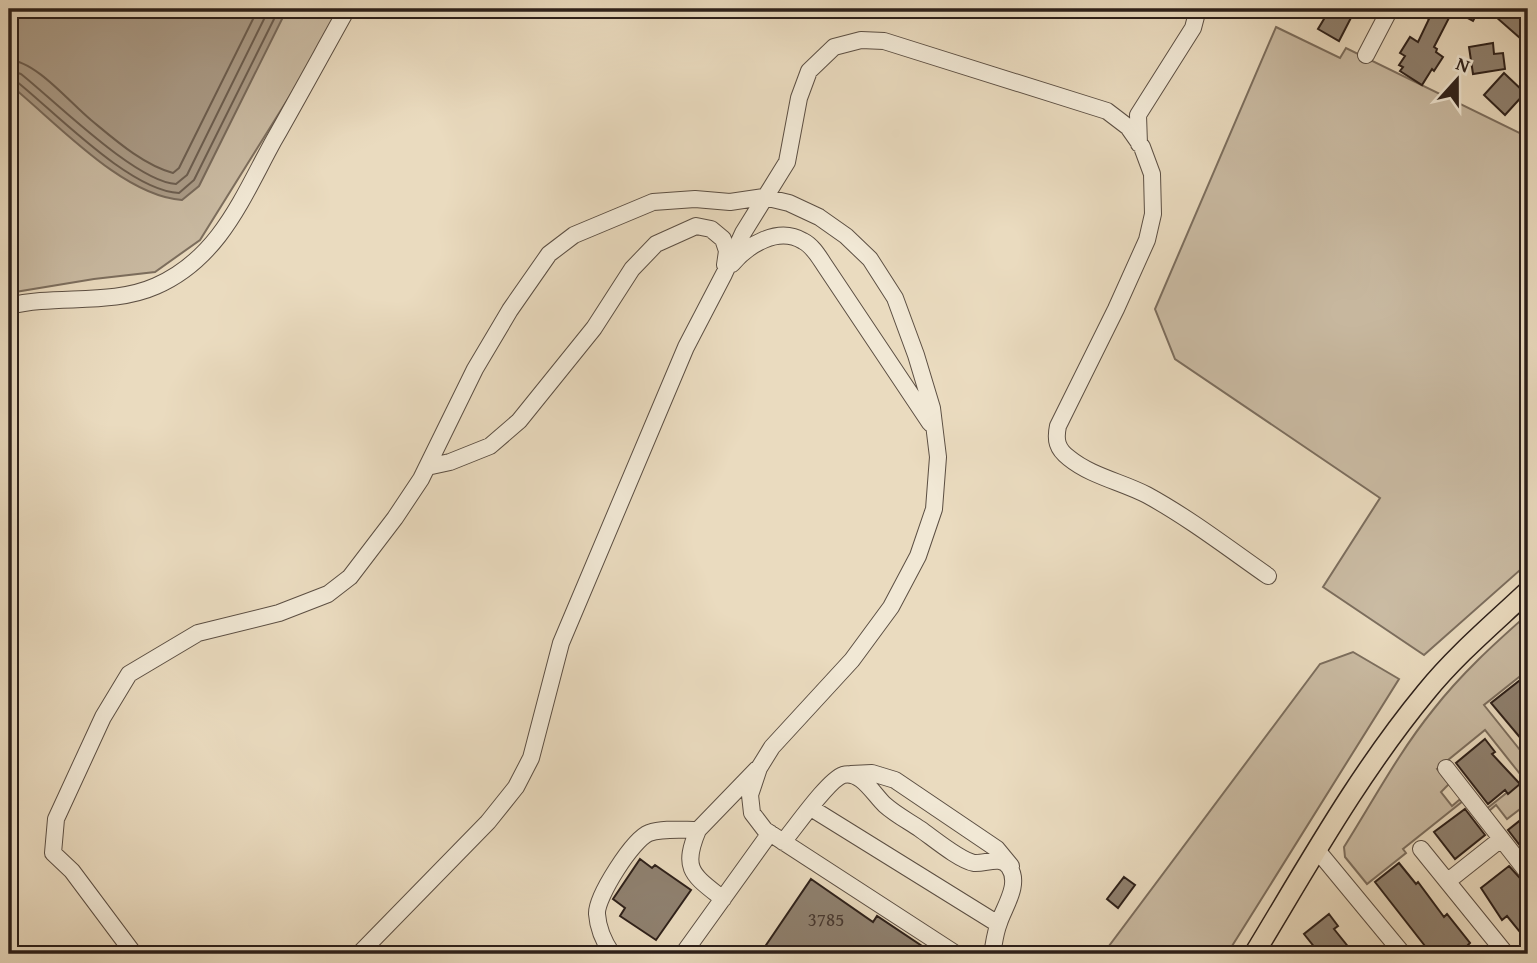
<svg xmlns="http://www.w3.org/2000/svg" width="1537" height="963" font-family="'Gentium Book Plus',serif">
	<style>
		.green { fill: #cabba3; stroke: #7c6e5e; stroke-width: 2 }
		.water { fill: #aa9b87; stroke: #786a5b; stroke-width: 2 }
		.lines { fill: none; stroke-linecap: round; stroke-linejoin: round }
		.shore { stroke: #6c5e50; stroke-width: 2 }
		.building { fill: #8f8170; stroke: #2d201a; stroke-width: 2 }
		.minor-casing { stroke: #5c4f43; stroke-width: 18 }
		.major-casing { stroke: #2d201a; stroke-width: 22 }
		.minor { stroke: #f1e8d5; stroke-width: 16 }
		.major { stroke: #eadbbf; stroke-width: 19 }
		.labels { text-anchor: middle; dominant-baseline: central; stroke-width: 5; stroke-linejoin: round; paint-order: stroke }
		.number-label { font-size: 19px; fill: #463830 }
	</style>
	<rect width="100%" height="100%" fill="#eadbbf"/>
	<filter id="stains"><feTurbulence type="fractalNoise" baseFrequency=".00286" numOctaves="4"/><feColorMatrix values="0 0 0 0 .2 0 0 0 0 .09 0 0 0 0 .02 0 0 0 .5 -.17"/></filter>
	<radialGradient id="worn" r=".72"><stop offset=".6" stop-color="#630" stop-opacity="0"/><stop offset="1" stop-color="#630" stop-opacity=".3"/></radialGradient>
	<path class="green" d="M9,9H339L321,46L200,240L155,272L94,279L9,293Z
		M1276,27L1340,58L1346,48L1528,137V563L1424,655L1323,587L1380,498L1175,359L1155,309Z
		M1528,614V670L1484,705L1528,760V803L1507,819L1496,805L1489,811L1485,810L1524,779L1485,730L1437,769L1449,784L1441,792L1452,806L1459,800L1463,801L1403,849L1406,853L1367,884L1345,857L1344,847C1373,801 1399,752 1433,710C1461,674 1494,644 1528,614Z
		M1353,652L1399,679L1227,954H1103L1320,664Z"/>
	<path class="water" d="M9,9H287L199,186L182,200C122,196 55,121 9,84Z"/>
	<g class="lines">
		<path class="shore" d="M9,60C36,61 70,103 91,120C114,139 143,165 173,173L179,168L258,9
			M9,70L21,74C55,101 136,182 176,184L187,175L269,9
			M9,79L16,81C55,112 130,191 179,193L194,180L279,9"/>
	</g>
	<path class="building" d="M1330,9H1348L1354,12L1339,41L1318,29Z
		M1410,9H1472L1478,12L1473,21L1453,10L1434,47L1437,49L1436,52L1443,57L1434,71L1432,69L1422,85L1400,71L1403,67L1399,65L1405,56L1400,53L1410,37L1418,42L1429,19Z
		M1503,9H1528V28L1520,38L1496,17Z
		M1493,43L1494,54L1503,53L1505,69L1473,74L1469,47Z
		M1504,73L1525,93L1505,115L1484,95Z
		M1524,677L1528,683V747L1491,703Z
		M1485,739L1495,752L1492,754L1520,784L1508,794L1505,790L1488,804L1456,763Z
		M1465,809L1485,835L1455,859L1434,832Z
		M1528,814V856L1508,830Z
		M640,859L652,868L655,865L691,890L656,940L620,916L625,908L613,899Z
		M1399,863L1416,884L1418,882L1444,917L1447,914L1470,943L1468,945L1474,954H1414L1425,946L1375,882Z
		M1509,866L1528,887V942L1507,916L1502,920L1481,888Z
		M1124,877L1135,885L1118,908L1107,899Z
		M811,879L873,922L877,916L934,954H760Z
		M1329,914L1338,926L1334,929L1354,954H1320L1304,934Z"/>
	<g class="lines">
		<g class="minor-casing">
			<path id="minor" d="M1366,55L1390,9
				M1139,144L1138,115L1193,28L1198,9
				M732,264C748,245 778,226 803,241C813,246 819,257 825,266L930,423
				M9,306C57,294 111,306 156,286C220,258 243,196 274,140C299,96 323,52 347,9
				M427,467L450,462L490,446L519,421L594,328L632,269L656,244L696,226L711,229L723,239L727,251L725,265
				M1446,768L1528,873
				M851,774L872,773L895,780L997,849L1011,866
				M811,808L998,924
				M783,842C795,828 828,780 843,775C861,770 874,795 885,805C895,814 908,821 920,829C933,838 959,860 974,863C986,864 1001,855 1009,867C1021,884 1004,907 999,923C995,933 994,944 992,954
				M1421,849L1506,954
				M1317,850L1403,954
				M1448,881L1501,839
				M723,899C693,875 681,870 698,830L757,769
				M134,954L72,871L53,853L56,819L103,717L129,674L198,633L279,613L328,594L350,577L395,518L421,479L475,369L510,310L549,254L574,235L653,202L695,199L730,202L764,197L789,203L819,217L846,236L870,259L895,298L916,355L932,408L938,457L934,509L918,556L891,607L852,660L772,747L759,768L750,795L752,813L765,830L956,954
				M359,954L488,822L516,787L531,758L561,643L686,347L724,274L743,233L787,162L799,98L809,71L834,47L861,40L884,41L1107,111L1128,127L1142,147L1152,174L1153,214L1147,240L1116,309L1058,426C1055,440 1057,449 1069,458C1091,476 1122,482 1147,495C1189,518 1228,548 1268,576
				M612,954C604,942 598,929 597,914C596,897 633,839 649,833C663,828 682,830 698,830
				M683,954L770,833"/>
		</g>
		<g class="major-casing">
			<path id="major" d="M1254,954C1308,865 1359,773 1426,692C1456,655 1493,624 1528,591"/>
		</g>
		<use href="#minor" class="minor"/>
		<use href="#major" class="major"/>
	</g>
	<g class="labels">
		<g class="number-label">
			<text x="826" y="919">3785</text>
		</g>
	</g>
	<rect width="1537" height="963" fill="none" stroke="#eadbbf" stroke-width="35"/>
	<rect x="10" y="10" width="1516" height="942" fill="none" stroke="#2d201a" stroke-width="3.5"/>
	<rect x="18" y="18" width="1502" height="928" fill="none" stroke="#2d201a" stroke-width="2"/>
	<g transform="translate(1457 80) rotate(21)" stroke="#f1e8d5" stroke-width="5" paint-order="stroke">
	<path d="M0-5L12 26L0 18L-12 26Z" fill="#2d201a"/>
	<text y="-10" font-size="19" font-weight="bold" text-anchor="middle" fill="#2d201a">N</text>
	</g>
	<rect width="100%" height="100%" filter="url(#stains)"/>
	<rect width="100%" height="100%" fill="url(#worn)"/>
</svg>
